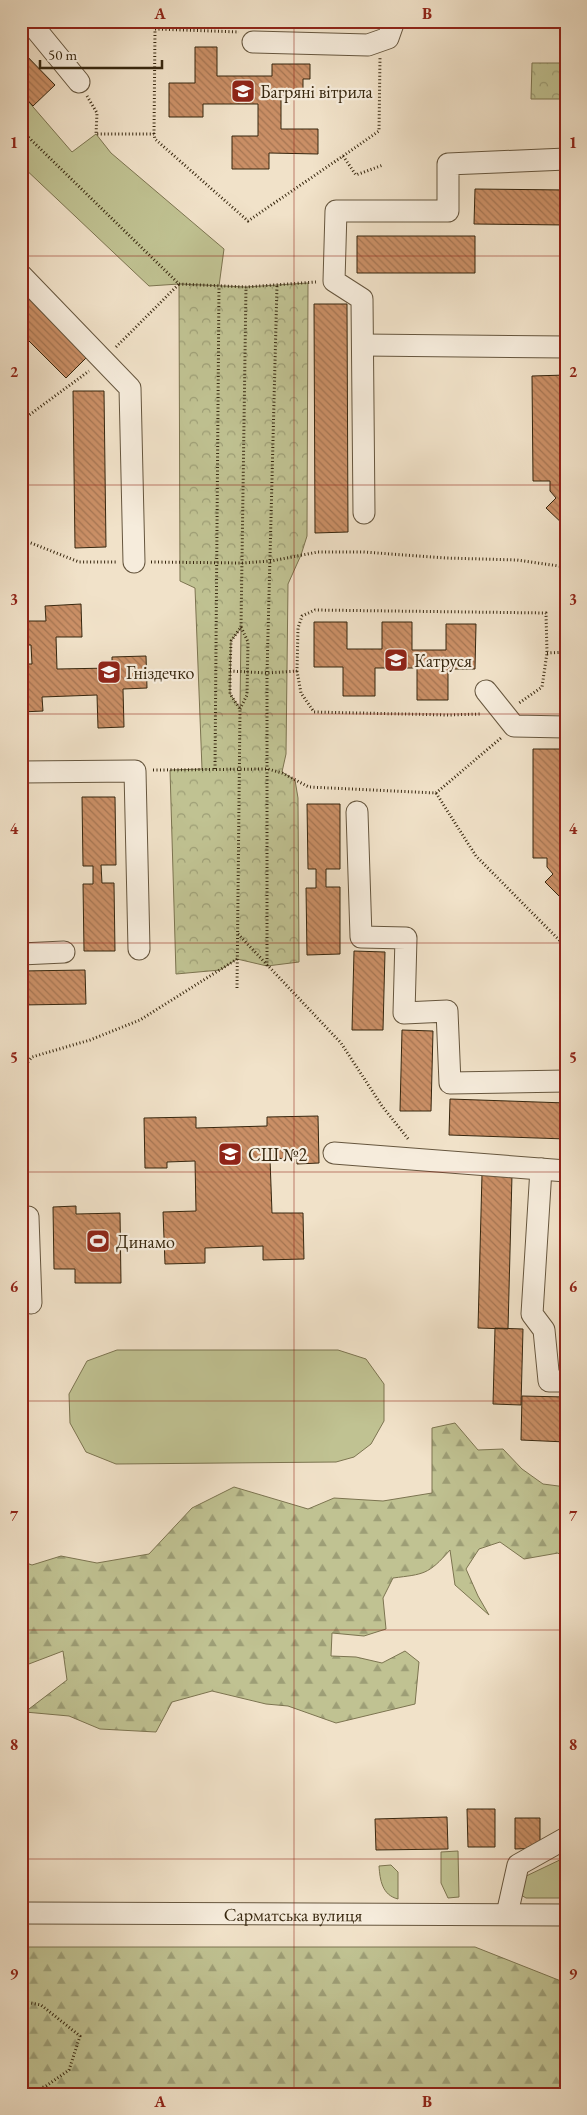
<svg xmlns="http://www.w3.org/2000/svg" width="587" height="2115" font-family="'EB Garamond',serif">
	<style>
		.grass { fill: #c0c292; stroke: #7c7450 }
		.forest { fill: url(#forest-firs); stroke: #7c7450 }
		.park { fill: url(#park-crowns); stroke: #7c7450; fill-rule: evenodd }
		.building { fill: url(#building-back-hatch); stroke: #37270f }
		.lines { fill: none; stroke-linecap: round; stroke-linejoin: round }
		.minor-casing { stroke: #66563e; stroke-width: 23 }
		.path { stroke: #37270f; stroke-width: 3; stroke-dasharray: 1 2.5; stroke-linecap: butt }
		.minor { stroke: #f6ecdc; stroke-width: 21 }
		.grid { fill: none; stroke: #8f2418; stroke-width: 1; stroke-opacity: 0.55 }
		.labels { text-anchor: middle; dominant-baseline: central; stroke-width: 4.5; stroke-linejoin: round; paint-order: stroke }
		.poi-label { font-size: 18px; fill: #37270f; stroke: #f6ecdc; text-anchor: start }
		.street-label { font-size: 18px; fill: #37270f; stroke: #f6ecdc }
		.neatline { fill: none; stroke: #8f2418; stroke-width: 2 }
		.grid-label { font-size: 16px; text-anchor: middle; font-weight: bold; fill: #8f2418 }
	</style>
	<defs>
		<pattern id="forest-firs" width="22" height="20" patternUnits="userSpaceOnUse" patternTransform="scale(1.25)"><rect width="22" height="20" fill="#c0c292"/><path d="M5 1l3.5 6h-7zM16 11l3.5 6h-7z" fill="#9d9e76"/></pattern>
		<pattern id="park-crowns" width="20" height="18" patternUnits="userSpaceOnUse" patternTransform="scale(1.25)"><rect width="20" height="18" fill="#c0c292"/><path d="M2 6a3 3 0 1 1 6 0M12 15a3 3 0 1 1 6 0" fill="none" stroke="#9d9e76"/></pattern>
		<pattern id="building-back-hatch" width="6" height="6" patternUnits="userSpaceOnUse" patternTransform="scale(1.25)"><rect width="6" height="6" fill="#ca8f66"/><path d="M-1 5l2 2M0 0l6 6M5-1l2 2" fill="none" stroke="#a57552"/></pattern>
	</defs>
	<rect width="100%" height="100%" fill="#f1e2c9"/>
	<filter id="stains"><feTurbulence type="fractalNoise" baseFrequency=".004" numOctaves="4"/><feColorMatrix values="0 0 0 0 .2 0 0 0 0 .09 0 0 0 0 .02 0 0 0 .5 -.17"/></filter>
	<radialGradient id="worn" r=".72"><stop offset=".6" stop-color="#630" stop-opacity="0"/><stop offset="1" stop-color="#630" stop-opacity=".3"/></radialGradient>
	<path class="grass" d="M21,93L72,152L96,134L111,153L224,249L219,286L179,284L149,286L21,165Z
		M117,1350H338L366,1359L384,1384V1421L371,1444L354,1457L336,1462L116,1464L86,1452L70,1423L69,1394L87,1361Z
		M458,1851L459,1897L448,1898L441,1883V1852Z
		M566,1857V1898H526L521,1895L522,1878Z
		M391,1865L398,1872V1899C382,1895 380,1880 379,1866Z"/>
	<path class="forest" d="M455,1423L478,1450L503,1449L522,1469L543,1484L566,1487V1560L558,1553L524,1559L500,1542L479,1549L466,1569L478,1596L489,1615L455,1585L450,1550C428,1575 424,1574 393,1578L383,1598L386,1629L364,1636L332,1633L331,1656L356,1657L382,1663L405,1651L419,1662L415,1704L336,1723L288,1706L266,1704L212,1691L172,1702L156,1732L100,1729L69,1716L25,1712L67,1680L63,1651L21,1667V1561L32,1565L61,1556L97,1563L149,1554L192,1508L234,1487L308,1509L334,1498L383,1501L432,1493V1428Z
		M21,1947H475L566,1983V2094H21Z"/>
	<path class="park" d="M532,63H566V99H531Z
		M308,283L307,536L301,555L288,584L286,754L282,772L295,780L298,798L299,962L267,966L237,959L220,970L176,974L170,770L202,769L195,588L180,581L179,284L246,287ZM241,628L240,708L230,694L231,641Z"/>
	<path class="building" d="M195,47H217V76H272V64H310V79H303V95H281V129H318V154L269,153V169H232V136H258V104H203V117H169V83H195Z
		M21,50L55,85L33,106L21,93Z
		M475,189L566,190V225L474,224Z
		M357,236H475V273H357Z
		M21,289L88,356L66,378L21,333Z
		M314,304H347L348,532L315,533Z
		M566,375V527L546,508L556,498L550,491V481H533L532,376Z
		M73,391H104L106,547L75,548Z
		M81,604L82,637H56L57,669L112,668V657L146,656L147,688L123,689L124,727L98,728L97,695L42,697L43,711L21,712V664H32L31,645H21V621H46L45,606Z
		M314,622H347V649H382V622H412V650H446V624H476L475,669H448V700H417V668H375V696H343V667H314Z
		M533,749H566V903L545,882L553,874L547,867V858H533Z
		M82,797H115L116,865H101L102,883H114L115,951H84L83,884H93V866H83Z
		M307,804H340V869H326V887H340V954L307,955L306,888H316V869H308Z
		M354,951L385,952L383,1030H352Z
		M85,970L86,1004L21,1005V971Z
		M402,1030L433,1031L431,1111H400Z
		M450,1099L566,1103V1139L449,1135Z
		M318,1116L319,1163L297,1164V1158L270,1159L272,1213H303L304,1259L263,1260V1246L205,1248V1263L165,1264L163,1212L196,1211L195,1161L167,1162V1168H145L144,1118L196,1117V1128L267,1126V1117Z
		M482,1174L512,1175L508,1329L478,1328Z
		M76,1206V1214L120,1213L121,1283H75V1269H54L53,1207Z
		M495,1328L523,1329L521,1405L493,1404Z
		M522,1396L566,1397V1442L521,1440Z
		M467,1809H495V1847H468Z
		M447,1817L448,1849L376,1850L375,1819Z
		M515,1818H540V1848L515,1849Z"/>
	<g class="lines">
		<g class="minor-casing">
			<g id="minor">
				<path d="M29,21L79,82"/>
				<path d="M253,42L368,45L388,38L394,21"/>
				<path d="M21,275L130,388L134,562"/>
				<path d="M363,345L566,347"/>
				<path d="M364,513L362,299L334,281L336,211H448V164L566,159"/>
				<path d="M486,691L514,726L566,727"/>
				<path d="M21,772L135,771L139,949"/>
				<path d="M357,812L361,937L406,938L404,1013L447,1011L450,1083L566,1081"/>
				<path d="M21,954L64,952"/>
				<path d="M334,1153L566,1171"/>
				<path d="M541,1169L532,1314L544,1330L549,1381H566"/>
				<path d="M21,1218L28,1217L31,1303"/>
				<path id="s1" d="M21,1913L566,1915"/>
				<path d="M507,1914L518,1865L566,1838"/>
			</g>
		</g>
		<path class="path" d="M87,96L97,113L96,134H154L155,139L248,221L343,156L356,175L383,165
			M21,130L179,284L246,287L316,282
			M154,134L155,29L239,32
			M343,156L379,131L380,58
			M116,347L179,284
			M21,421L89,371
			M21,539L79,562H117
			M151,562L242,563L271,561L318,552H363L446,558L517,560L566,567
			M547,653L566,652
			M230,671L267,673L297,671L298,628L302,616L315,610L546,613L547,653L542,687L519,703
			M297,671L301,693L314,712L449,715L480,714
			M240,709L247,695L248,642L241,627
			M215,769L219,286
			M153,770L268,769L282,773L309,787L436,793L501,738
			M436,793L476,856L566,947
			M238,934L341,1043L382,1106L409,1140
			M267,966V673L277,285
			M237,988L240,709L230,694V671L231,641L241,627L246,287
			M21,1070L32,1057L90,1040L140,1020L237,959
			M21,2001L41,2005L80,2036L69,2070L46,2086L27,2094"/>
		<use href="#minor" class="minor"/>
	</g>
	<path class="grid" d="M294,21V2094M21,256H566M21,485H566M21,714H566M21,943H566M21,1172H566M21,1401H566M21,1630H566M21,1859H566"/>
	<defs>
		<g id="school-square" transform="scale(1.25)"><rect x="-9" y="-9" width="18" height="18" rx="4" fill="#8f2418" stroke="#f6ecdc"/><path d="M0-5L7-2L0 1L-7-2ZM-4 1L0 2.5L4 1V4Q0 6-4 4Z" fill="#fff"/></g>
		<g id="stadium-square" transform="scale(1.25)"><rect x="-9" y="-9" width="18" height="18" rx="4" fill="#8f2418" stroke="#f6ecdc"/><path d="M0-5a6.5 5 0 1 0 0 10a6.5 5 0 1 0 0-10ZM-3.5-1.8h7v3.6h-7Z" fill="#fff"/></g>
	</defs>
	<g fill-rule="evenodd">
		<use href="#school-square" x="243" y="91"/>
		<use href="#school-square" x="396" y="660"/>
		<use href="#school-square" x="109" y="672"/>
		<use href="#school-square" x="230" y="1154"/>
		<use href="#stadium-square" x="98" y="1241"/>
	</g>
	<g class="labels">
		<g class="poi-label">
			<text x="260" y="91">Багряні вітрила</text>
			<text x="414" y="660">Катруся</text>
			<text x="126" y="672">Гніздечко</text>
			<text x="248" y="1154">СШ №2</text>
			<text x="116" y="1241">Динамо</text>
		</g>
		<g class="street-label">
			<text stroke="none"><textPath href="#s1" startOffset="272">Сарматська вулиця</textPath></text>
		</g>
	</g>
	<rect width="587" height="2115" fill="none" stroke="#f1e2c9" stroke-width="55"/>
	<path d="M40 60v8h122v-8" fill="none" stroke="#37270f" stroke-width="2.5"/>
	<text x="48" y="60" font-size="15" fill="#37270f" stroke="#f6ecdc" stroke-width="4" paint-order="stroke">50 m</text>
	<rect x="28" y="28" width="532" height="2060" class="neatline"/>
	<g class="grid-label">
		<text x="160" y="19">A</text>
		<text x="427" y="19">B</text>
		<text x="14" y="148">1</text>
		<text x="573" y="148">1</text>
		<text x="14" y="377">2</text>
		<text x="573" y="377">2</text>
		<text x="14" y="605">3</text>
		<text x="573" y="605">3</text>
		<text x="14" y="834">4</text>
		<text x="573" y="834">4</text>
		<text x="14" y="1063">5</text>
		<text x="573" y="1063">5</text>
		<text x="14" y="1292">6</text>
		<text x="573" y="1292">6</text>
		<text x="14" y="1521">7</text>
		<text x="573" y="1521">7</text>
		<text x="14" y="1750">8</text>
		<text x="573" y="1750">8</text>
		<text x="14" y="1979">9</text>
		<text x="573" y="1979">9</text>
		<text x="160" y="2107">A</text>
		<text x="427" y="2107">B</text>
	</g>
	<rect width="100%" height="100%" filter="url(#stains)"/>
	<rect width="100%" height="100%" fill="url(#worn)"/>
</svg>
